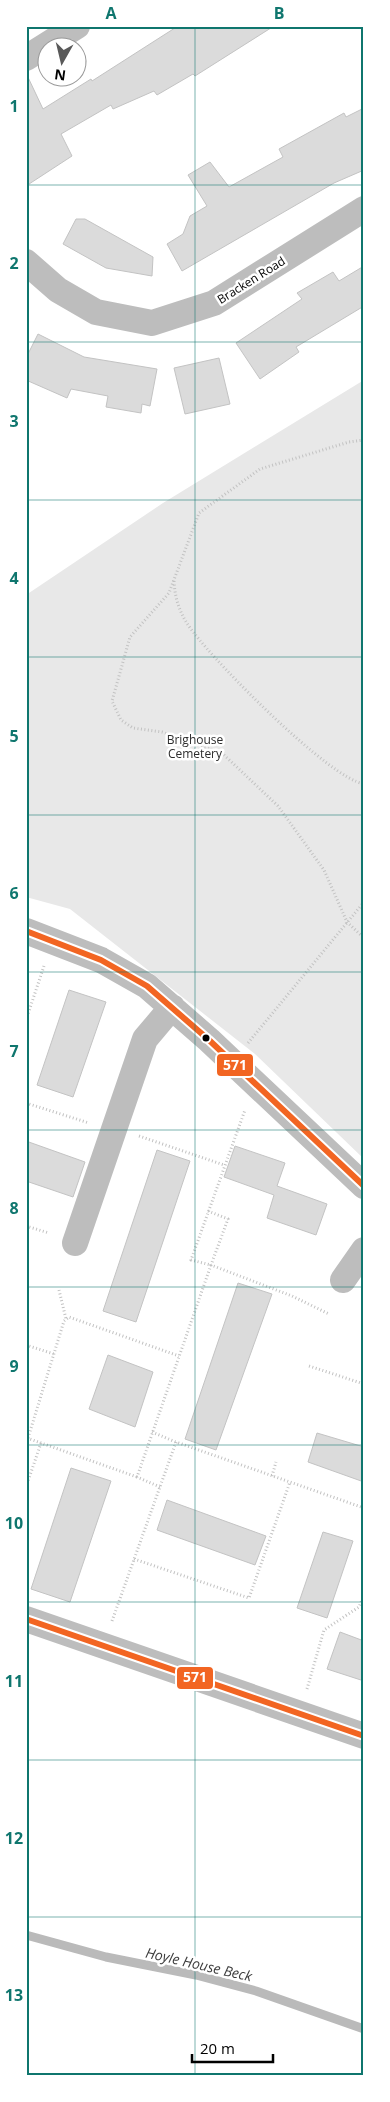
<svg xmlns="http://www.w3.org/2000/svg" width="390" height="2102" font-family="'Open Sans',sans-serif">
	<style>
		.green { fill: #e8e8e8 }
		.lines { fill: none; stroke-linecap: round; stroke-linejoin: round }
		.stream { stroke: #bababa; stroke-width: 9 }
		.building { fill: #dbdbdb; stroke: #c3c3c3 }
		.path { stroke: #c2c2c2; stroke-width: 3; stroke-dasharray: 1 2.5; stroke-linecap: butt }
		.minor { stroke: #bdbdbd; stroke-width: 26 }
		.bus-1-casing { stroke: #fff; stroke-width: 10 }
		.bus-1 { stroke: #f26522; stroke-width: 6 }
		.grid { fill: none; stroke: #0f766e; stroke-width: 1; stroke-opacity: 0.55 }
		.bus-dot { fill: #000; stroke: #fff; stroke-width: 2 }
		.labels { text-anchor: middle; dominant-baseline: central; stroke-width: 5; stroke-linejoin: round; paint-order: stroke }
		.street-label { font-size: 12px; fill: #000; stroke: #fff }
		.park-label { font-size: 12px; fill: #2c2c2c; stroke: #fff }
		.water-label { font-size: 14px; font-style: italic; fill: #3d3d3d; stroke: #fff }
		.line-badge { stroke: #fff; stroke-width: 2 }
		.badge-label { font-size: 14px; text-anchor: middle; font-weight: bold; fill: #fff }
		.neatline { fill: none; stroke: #0f766e; stroke-width: 2 }
		.grid-label { font-size: 16px; text-anchor: middle; font-weight: bold; fill: #0f766e }
	</style>
	<rect width="100%" height="100%" fill="#fff"/>
	<path class="green" d="M364,380V1159L255,1054L70,909L26,897V595L163,503Z"/>
	<g class="lines">
		<path class="stream" d="M26,1935L106,1957L196,1975L256,1991L364,2029"/>
	</g>
	<path class="building" d="M178,26H274L195,76L193,74L157,95L154,91L113,109L111,105L61,134L72,156L26,186V73L43,109L91,79L92,81Z
		M364,108V170L334,183L182,271L167,244L183,234L190,216L207,206L188,175L210,162L229,187L283,157L279,149L344,113L346,117Z
		M76,219H85L153,257L152,276L106,268L63,244Z
		M364,266V306L296,347L299,352L260,379L236,343L302,299L297,293L333,272L339,281Z
		M38,334L84,357L157,369L150,406L142,404L141,413L106,407L108,396L71,389L67,398L26,380V358Z
		M219,358L230,404L185,414L174,368Z
		M69,990L106,1002L73,1097L37,1085Z
		M26,1141L85,1162L73,1197L26,1181Z
		M235,1146L285,1163L277,1186L327,1204L316,1235L267,1218L274,1195L224,1177Z
		M157,1150L190,1161L136,1322L103,1311Z
		M238,1283L272,1294L216,1450L185,1439Z
		M108,1355L153,1372L135,1427L89,1409Z
		M317,1433L364,1447V1482L308,1462Z
		M71,1468L111,1481L70,1602L31,1589Z
		M167,1500L266,1536L255,1565L157,1530Z
		M323,1532L353,1541L327,1618L297,1608Z
		M340,1632L364,1641V1681L327,1669Z"/>
	<g class="lines">
		<path class="path" d="M364,440L349,442L260,469L199,513L169,593L130,637L112,701L121,720L133,728L162,732L222,753L278,806L324,870L347,922L364,938
			M174,581C175,601 181,617 194,633C218,665 329,778 364,784
			M26,1020L44,966
			M248,1043L364,902
			M26,1103L89,1123
			M139,1136L224,1165
			M208,1211L228,1219L211,1265L292,1296L329,1314
			M26,1226L49,1233
			M59,1290L66,1319
			M26,1345L54,1354
			M309,1366L364,1384
			M152,1432L178,1443
			M27,1438L137,1477
			M28,1438L64,1321L69,1317L179,1356
			M272,1476L276,1462
			M26,1487L41,1443
			M160,1487L137,1477L211,1265L191,1260L245,1110
			M134,1559L249,1598L290,1482
			M112,1621L176,1442L364,1508
			M307,1689L324,1630L359,1607L364,1595"/>
		<path class="minor" d="M26,58L77,26
			M26,262L58,290L96,312L152,323L214,303L364,209
			M26,931L101,960L147,986L209,1040L364,1186
			M75,1243L145,1039L172,1007
			M343,1280L364,1250
			M26,1619L364,1736"/>
		<g class="bus-1-casing">
			<path id="bus-1" d="M26,931L101,960L147,986L209,1040L364,1186
				M26,1619L364,1736"/>
		</g>
		<use href="#bus-1" class="bus-1"/>
	</g>
	<path class="grid" d="M195,26V2076M26,185H364M26,342H364M26,500H364M26,657H364M26,815H364M26,972H364M26,1130H364M26,1287H364M26,1445H364M26,1602H364M26,1760H364M26,1917H364"/>
	<circle class="bus-dot" cx="206" cy="1038" r="4.5"/>
	<g class="labels">
		<g class="street-label">
			<text transform="translate(251 280) rotate(-32)">Bracken Road</text>
		</g>
		<g class="park-label">
			<text x="195" y="739">Brighouse<tspan x="195" dy="14">Cemetery</tspan></text>
		</g>
		<g class="water-label">
			<text transform="translate(199 1964) rotate(13)">Hoyle House Beck</text>
		</g>
	</g>
	<g class="line-badge">
		<rect x="216" y="1053" width="38" height="24" rx="5" fill="#f26522"/>
		<rect x="176" y="1666" width="38" height="24" rx="5" fill="#f26522"/>
	</g>
	<g class="badge-label">
		<text x="235" y="1070">571</text>
		<text x="195" y="1682">571</text>
	</g>
	<rect width="390" height="2102" fill="none" stroke="#ffffff" stroke-width="55"/>
	<g transform="translate(62 62) rotate(188)"><circle r="24" fill="#ffffff" stroke="#999999"/>
	<path d="M0-4L9 19L0 12L-9 19Z" fill="#595959"/>
	<text y="-8" font-size="14" font-weight="bold" text-anchor="middle" fill="#000000">N</text>
	</g>
	<path d="M192 2054v8h81v-8" fill="none" stroke="#000000" stroke-width="2.5"/>
	<text x="200" y="2054" font-size="15" fill="#000000" stroke="#ffffff" stroke-width="4" paint-order="stroke">20 m</text>
	<rect x="28" y="28" width="334" height="2046" class="neatline"/>
	<g class="grid-label">
		<text x="111" y="19">A</text>
		<text x="279" y="19">B</text>
		<text x="14" y="112">1</text>
		<text x="14" y="269">2</text>
		<text x="14" y="427">3</text>
		<text x="14" y="584">4</text>
		<text x="14" y="742">5</text>
		<text x="14" y="899">6</text>
		<text x="14" y="1057">7</text>
		<text x="14" y="1214">8</text>
		<text x="14" y="1372">9</text>
		<text x="14" y="1529">10</text>
		<text x="14" y="1687">11</text>
		<text x="14" y="1844">12</text>
		<text x="14" y="2001">13</text>
	</g>
</svg>
